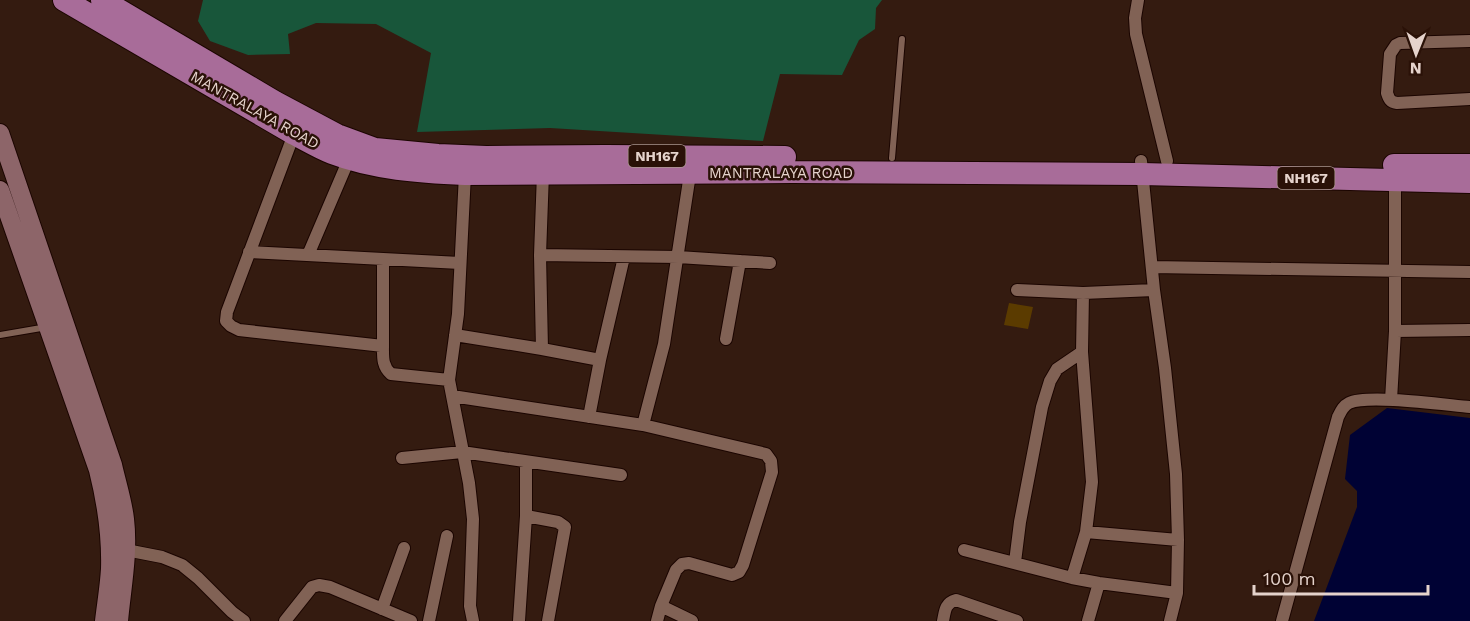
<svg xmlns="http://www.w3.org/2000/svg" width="1470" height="621" font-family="'Work Sans',sans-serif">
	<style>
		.green { fill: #18563a }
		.water { fill: #000234 }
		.building { fill: #5b3b00 }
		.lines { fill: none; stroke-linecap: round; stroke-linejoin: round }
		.lane-casing { stroke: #1b0500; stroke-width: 8 }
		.street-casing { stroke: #1b0500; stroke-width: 14 }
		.secondary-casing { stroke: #1b0500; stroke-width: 20 }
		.highway-casing { stroke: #1b0500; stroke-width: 24 }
		.lane { stroke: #816255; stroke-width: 6 }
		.street { stroke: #816255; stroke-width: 12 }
		.secondary { stroke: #8d6569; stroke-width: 18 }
		.highway { stroke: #a86c99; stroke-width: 22 }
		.labels { text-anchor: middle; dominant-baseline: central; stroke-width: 5; stroke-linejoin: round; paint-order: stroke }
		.shield { fill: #2a1107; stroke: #ad9991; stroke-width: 1.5 }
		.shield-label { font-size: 14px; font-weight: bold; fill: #e5d3cc }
		.street-label { font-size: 15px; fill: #e5d3cc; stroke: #2a1107 }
	</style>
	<rect width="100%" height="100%" fill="#341b10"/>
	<path class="green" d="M203,0H882L876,8L875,29L859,40L842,75L780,74L763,141L550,128L417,132L431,53L376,24L316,23L288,34L290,54L248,55L210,41L198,21Z"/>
	<path class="water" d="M1387,408L1470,418V621H1314L1357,507V491L1345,479L1350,435Z"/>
	<path class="building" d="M1009,303L1033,307L1028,329L1004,325Z"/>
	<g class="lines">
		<g class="lane-casing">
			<path id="lane" d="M892,158L902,39
				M0,335L47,327"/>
		</g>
		<g class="street-casing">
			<path id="street" d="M1138,0L1135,18L1136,34L1167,161
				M1470,41L1400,43L1396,45L1390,54L1387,93C1389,99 1390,102 1397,103L1470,99
				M294,134L227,312L226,321L231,326L239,330L383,346V259
				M1141,161L1154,290L1165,368L1176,474L1178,540L1177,593L1170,621
				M465,174L458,314L449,380L469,483L473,519L470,606L473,621
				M249,252L460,263
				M308,255L349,159
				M540,255L678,257L770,263
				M1152,267L1470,272
				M1017,290L1083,293L1154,290
				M1395,331L1470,330
				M455,335L542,349L540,255L543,173
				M726,339L740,261
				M383,346C383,357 382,366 391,374L449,380
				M542,349L600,360
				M452,396L643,425L766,454L771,461L772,472L743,565L739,572L732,575L689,563L682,564L676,570L661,606L657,621
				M1391,400L1395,331V180
				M589,417L600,360L624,257
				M643,425L664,344L690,174
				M402,458L462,452L621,475
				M526,462V516
				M1086,532L1178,540
				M126,550L162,557L182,565L198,578L232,612L244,621
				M964,550L1072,578L1099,583L1177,593
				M1015,562L1020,522L1042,407L1050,381L1057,369L1082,352
				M1072,578L1086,532L1092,482L1082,352L1083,293
				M661,606L692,621
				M382,609L404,548
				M285,621L312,587L319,585L330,587L411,621
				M429,621L447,536
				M519,621L526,516L558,522L565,527L548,621
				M943,621C945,611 945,603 956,600L1017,621
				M1088,621L1099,583
				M1282,621L1338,417C1341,411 1343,406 1349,403C1368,394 1446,405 1470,407"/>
		</g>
		<g class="secondary-casing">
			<path id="secondary" d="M0,133L113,465C117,483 123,501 125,519C129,553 122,588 119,621
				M0,190L98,470C106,502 111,535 110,569C109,586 106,604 104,621"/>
		</g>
		<g class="highway-casing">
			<path id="highway" d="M64,0L294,134C306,140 319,148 332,153C374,169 420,172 465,174L792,172L1142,174L1470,182
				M102,0L275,102L337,135L375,149L438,155L486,157L605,156L785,157
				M1394,165H1470"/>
		</g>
		<use href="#lane" class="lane"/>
		<use href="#street" class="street"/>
		<use href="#secondary" class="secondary"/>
		<use href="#highway" class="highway"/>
	</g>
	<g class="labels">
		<g class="shield">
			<rect x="628.5" y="145" width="57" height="22" rx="4.5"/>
			<rect x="1277.5" y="167" width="57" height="22" rx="4.5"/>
		</g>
		<g class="shield-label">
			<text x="657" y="156">NH167</text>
			<text x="1306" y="178">NH167</text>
		</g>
		<g class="street-label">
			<text transform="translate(255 110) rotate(29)">MANTRALAYA ROAD</text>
			<text x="781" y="173">MANTRALAYA ROAD</text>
		</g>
	</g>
	<g transform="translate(1416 54) rotate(181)" stroke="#2a1107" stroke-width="4.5" paint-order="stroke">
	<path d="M0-4.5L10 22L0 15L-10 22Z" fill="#e5d3cc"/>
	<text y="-9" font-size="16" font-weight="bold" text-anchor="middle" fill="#e5d3cc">N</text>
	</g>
	<path d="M1254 585v9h174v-9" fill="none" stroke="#e5d3cc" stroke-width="3"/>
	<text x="1263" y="585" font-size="18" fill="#e5d3cc" stroke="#2a1107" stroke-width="4.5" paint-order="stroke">100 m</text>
</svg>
